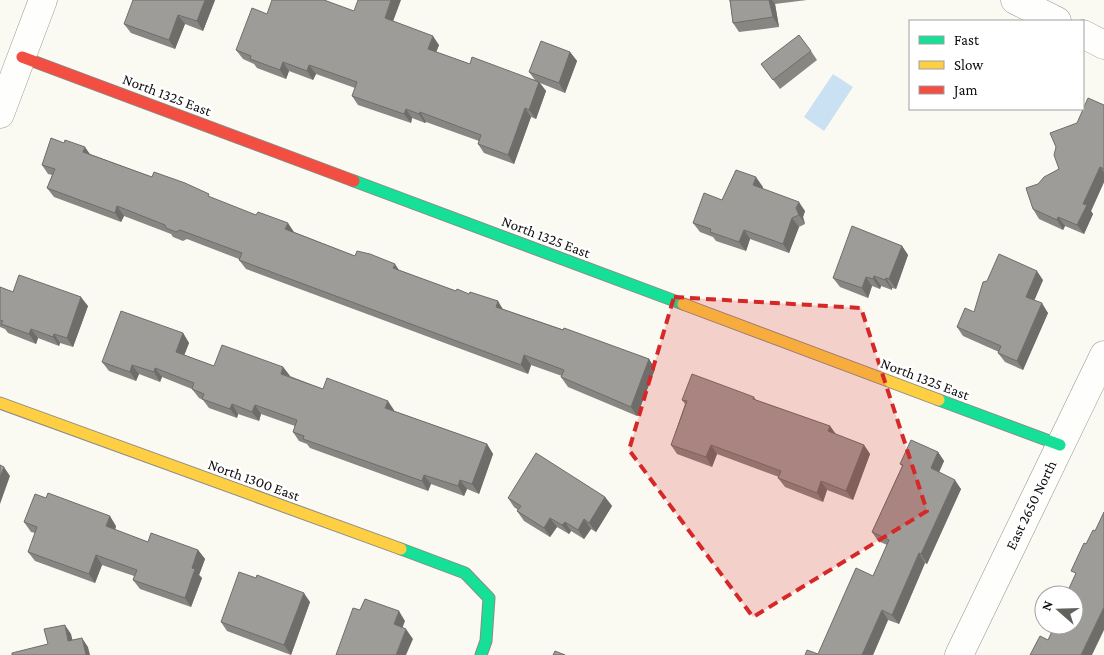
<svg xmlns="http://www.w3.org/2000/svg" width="1104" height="655" font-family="'Crimson Pro',serif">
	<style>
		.water { fill: #cae1f3 }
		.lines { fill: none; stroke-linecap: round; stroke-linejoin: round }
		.street-casing { stroke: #949491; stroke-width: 29 }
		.fast-casing { stroke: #8b8b87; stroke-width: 13 }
		.slow-casing { stroke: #8b8b87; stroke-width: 13 }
		.jam-casing { stroke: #8b8b87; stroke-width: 13 }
		.street { stroke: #fefefd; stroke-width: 28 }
		.fast { stroke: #16e098; stroke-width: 11 }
		.slow { stroke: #ffcf43; stroke-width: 11 }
		.jam { stroke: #f24e42; stroke-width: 11 }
		.wall { fill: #888683 }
		.shaded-wall { fill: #6f6d6a }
		.building { fill: #9e9c98; stroke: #6f6d6a }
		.marked { fill: #d62828; fill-opacity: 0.2; stroke: #d62828; stroke-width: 4; stroke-dasharray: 10 6; stroke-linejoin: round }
		.labels { text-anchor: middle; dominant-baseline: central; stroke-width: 5; stroke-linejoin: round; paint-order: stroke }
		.street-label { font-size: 15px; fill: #0e0e0e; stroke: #fff }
	</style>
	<rect width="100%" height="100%" fill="#fafaf2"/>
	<path class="water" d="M833,74L853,87L824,131L804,117Z"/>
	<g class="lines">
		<g class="street-casing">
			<path id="street" d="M1015,0L1057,21
				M1083,34L1104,45
				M0,114L43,0
				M959,655L1104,355"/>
		</g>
		<g class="fast-casing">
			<path id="fast" d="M354,181L683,304
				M939,400L1060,445
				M401,549L465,573L489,598L486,641L481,655"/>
		</g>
		<g class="slow-casing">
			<path id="slow" d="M683,304L939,400
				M0,403L401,549"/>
		</g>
		<g class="jam-casing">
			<path id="jam" d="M22,57L354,181"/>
		</g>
		<use href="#street" class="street"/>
		<use href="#fast" class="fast"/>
		<use href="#slow" class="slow"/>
		<use href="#jam" class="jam"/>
	</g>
	<path class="wall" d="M215,0L203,31L185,24L175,49L131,33L124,24Z
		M729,0H807L775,4L779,27L739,32L733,23L730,2Z
		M354,11L393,21L439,45L436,52L470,64L535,80L529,72L570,52L577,61L565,93L540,83L546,91L536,119L531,117L514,164L484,153L478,144L479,141L426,122L425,123L412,118L411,123L358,105L352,96L355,88L316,74L313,80L289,71L286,79L257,68L254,64L243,59L236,50L267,14Z
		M811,51L817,60L780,89L761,64Z
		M1104,105V182L1091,211L1093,214L1084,234L1065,226L1063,230L1039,219L1033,209L1038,184L1059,169L1077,123Z
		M64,143L90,154L152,177L211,198L294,232L355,256L399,270L503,309L649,359L655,369L637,416L568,387L561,377L562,376L531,365L528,374L246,269L239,260V259L187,239L183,241L173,237L171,234L124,216L121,222L54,197L47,188L52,175L48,174L42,165Z
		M763,187L762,188L805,211L803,217L805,224L799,227L789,253L750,239L746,251L716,241L713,237L700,232L693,223L722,200Z
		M902,246L908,255L896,289L892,288V290L881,286L880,289L872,286L868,298L840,287L833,278Z
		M1043,280L1034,300L1048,313L1023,370L1005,362L998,353L999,352L963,336L957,327L974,312Z
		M0,287L13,292L88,306L73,347L60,343L59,346L38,338L36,344L8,333L5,329L0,327Z
		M183,333L189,343L184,355L214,366L283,367L290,376L323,389L394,410V411L487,444L493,454L479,494L467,489L464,496L431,484L428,491L310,448L307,444L299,441L293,432L295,426L261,414L259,421L238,414L237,418L209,408L203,400L199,398L192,389L162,377L160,382L139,374L136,381L109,371L102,362Z
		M754,397L756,400L830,426L836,434L864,445L870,454L853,500L827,490L823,502L785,487L778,478L779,477L717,454L712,467L677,454L671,445L685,404L682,400Z
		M938,452L944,461L939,472L961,489L927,564L925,563L899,624L888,620L873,655H805L818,654L873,576L887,545L878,541L872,532L902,466L900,464Z
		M605,497L612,506L596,532L591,529L584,539L571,531L569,534L557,527L550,537L524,521L517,511L518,510L514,507L508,498Z
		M24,522L116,526L115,530L148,542L198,550L205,559L199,575L202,578L191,607L140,589L133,580L134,576L102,565L95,583L35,561L28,552L35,533L31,532Z
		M256,578L310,602L291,655L227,631L221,622Z"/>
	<path class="shaded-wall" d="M205,0H215L203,31L197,21Z
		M391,0H401L391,27L385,18Z
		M769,0H772L775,4L779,27L773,17Z
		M178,15L185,24L175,49L169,40Z
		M433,36L439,45L434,58L428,49Z
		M570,52L577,61L565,93L559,83Z
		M283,62L289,71L286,79L280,70Z
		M309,65L316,74L313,80L307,71Z
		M539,82L546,91L536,119L529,110Z
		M525,108L531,117L514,164L508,155Z
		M406,109L412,118L411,123L404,114Z
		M420,112L426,122L425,123L419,114Z
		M85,147L92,157L83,152Z
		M1100,167L1104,172V182L1091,211L1093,214L1084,234L1077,225L1083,204Z
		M756,177L763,187L760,194L753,185Z
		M799,202L805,211L803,217L805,224L799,215L796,208Z
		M117,206L124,216L121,222L115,213Z
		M1058,217L1065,226L1063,230L1057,220Z
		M792,218L799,227L789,253L783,244Z
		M288,223L294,232L292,238L285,229Z
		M744,230L750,239L746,251L739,242Z
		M902,246L908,255L896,289L889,279Z
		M395,264L401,273L393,268Z
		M1037,271L1043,280L1032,306L1026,297Z
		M874,276L881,286L880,289L873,279Z
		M866,277L872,286L868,298L862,288Z
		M886,278L892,288V290L885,280Z
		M81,297L88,306L73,347L67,338Z
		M498,301L504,311L496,307Z
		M1042,303L1048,313L1023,370L1017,361Z
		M31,329L38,338L36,344L29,334Z
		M183,333L189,343L182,361L176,352Z
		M54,334L60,343L59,346L53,337Z
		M524,355L531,365L528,374L521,365Z
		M649,359L655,369L637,416L631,407Z
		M132,365L139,374L136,381L130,372Z
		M283,367L290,376L281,374Z
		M155,368L162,377L160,382L154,372Z
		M388,401L394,410L392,417L385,408Z
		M232,404L238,414L237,418L230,409Z
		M255,405L261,414L259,421L252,412Z
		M830,426L836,435L828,431Z
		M487,444L493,454L479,494L472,484Z
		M711,445L717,454L712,467L706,457Z
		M864,445L870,454L853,500L846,491Z
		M938,452L944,461L937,477L931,468Z
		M4,467L10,476L0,504V477Z
		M424,475L431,484L428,491L422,481Z
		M460,480L467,489L464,496L458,486Z
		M955,480L961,489L927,564L921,554Z
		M821,481L827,490L823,502L817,493Z
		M605,497L612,506L596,532L589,523Z
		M110,516L116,526L113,536L106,526Z
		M550,518L557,527L550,537L544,528Z
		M584,519L591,529L584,539L578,530Z
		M565,522L571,531L569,534L562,525Z
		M198,550L205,559L199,575L202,578L191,607L185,598L192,568Z
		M919,553L925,563L899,624L892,615Z
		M96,555L102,565L95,583L89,574Z
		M304,593L310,602L291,655L284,645Z
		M1104,607V630L1092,655H1081Z
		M882,610L888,620L873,655H862Z
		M399,611L405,621L400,634L394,624Z
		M65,625L71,634L75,650L68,641Z
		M406,629L413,639L406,655H396Z
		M82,638L88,647L90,655H86Z"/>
	<path class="building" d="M133,0H205L197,21L178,15L169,40L124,24Z
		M272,0H324L354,11L358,0H391L385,18L433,36L428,49L470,64L472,57L539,82L529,110L525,108L508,155L478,144L481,135L420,112L419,114L406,109L404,114L352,96L357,82L309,65L307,71L283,62L280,70L250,59L251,56L236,50L252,8L267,14Z
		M730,0H769L773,17L733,23Z
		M799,35L811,51L773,80L761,64Z
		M541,41L570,52L559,83L529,72Z
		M1088,98L1104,105V169L1100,167L1083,204L1087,205L1077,225L1058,217L1057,220L1033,209L1026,188L1038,184L1044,177L1059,169L1054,155L1056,147L1050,133L1077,123Z
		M51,138L64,143L65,140L85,147L83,152L152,177L154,172L185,183L209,194L208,196L256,215L258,212L288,223L285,229L355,256L357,251L370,254L395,264L393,268L456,291L457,289L469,294L470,292L498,301L496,307L563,330L564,328L649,359L631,407L561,377L564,370L524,355L521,365L239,260L242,253L180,230L176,232L166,228L165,225L117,206L115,213L47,188L55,169L42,165Z
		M736,170L756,177L753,185L799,202L796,208L799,215L792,218L783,244L744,230L739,242L710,232L711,229L693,223L704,193L722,200Z
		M852,226L902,246L889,279L886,278L885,280L874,276L873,279L866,277L862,288L833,278Z
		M999,254L1037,271L1026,297L1042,303L1017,361L998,353L1001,346L957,327L965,308L974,312L983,282L987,281Z
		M19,275L81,297L67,338L54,334L53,337L31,329L29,334L1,324L3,321L0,320V287L13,292Z
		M121,311L183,333L176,352L214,366L222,345L283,367L281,374L323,389L327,378L388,401L385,408L487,444L472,484L460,480L458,486L424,475L422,481L303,439L304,436L293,432L297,420L255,405L252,412L232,404L230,409L202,399L204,394L192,389L194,383L155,368L154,372L132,365L130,372L102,362Z
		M692,374L754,397L753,399L830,426L828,431L864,445L846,491L821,481L817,493L778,478L781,471L711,445L706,457L671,445L687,401L682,400Z
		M911,440L938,452L931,468L955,480L921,554L919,553L892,615L882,610L862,655H805L807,650L818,654L856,568L873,576L889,540L872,532L903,465L900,464Z
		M536,453L605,497L589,523L584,519L578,530L565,522L562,525L550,518L544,528L517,511L521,506L508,498Z
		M0,465L4,467L0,477Z
		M48,493L110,516L106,526L148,542L151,533L198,550L192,568L195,569L185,598L133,580L137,570L96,555L89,574L28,552L37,527L24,522L35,494L46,498Z
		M1104,512V607L1081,655H1030L1040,636L1048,640L1055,625H1074V595H1066L1076,573L1071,571L1084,543L1086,544L1093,530L1095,531Z
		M239,572L256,578L257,575L304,593L284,645L221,622Z
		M365,599L399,611L394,624L406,629L396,655H336L353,608L360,610Z
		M65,625L68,641L82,638L86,655H12V653L48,644L44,629Z
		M555,651L565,655H553Z"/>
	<path class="marked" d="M674,297L861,308L927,511L753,617L629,450Z"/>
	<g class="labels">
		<g class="street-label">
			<text transform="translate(167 95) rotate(21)">North 1325 East</text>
			<text transform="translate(546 237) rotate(21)">North 1325 East</text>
			<text transform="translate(925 379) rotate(21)">North 1325 East</text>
			<text transform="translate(254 480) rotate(20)">North 1300 East</text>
			<text transform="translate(1031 505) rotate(-64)">East 2650 North</text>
		</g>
	</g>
	<rect x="909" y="20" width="175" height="90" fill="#ffffff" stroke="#9f9f9f"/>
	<rect x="919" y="36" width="25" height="8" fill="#16e098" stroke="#9f9f9f"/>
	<text x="954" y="45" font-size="15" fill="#0e0e0e">Fast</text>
	<rect x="919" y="61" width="25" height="8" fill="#ffcf43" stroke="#9f9f9f"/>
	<text x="954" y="70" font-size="15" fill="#0e0e0e">Slow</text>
	<rect x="919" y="86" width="25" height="8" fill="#f24e42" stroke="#9f9f9f"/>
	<text x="954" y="95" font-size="15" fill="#0e0e0e">Jam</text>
	<g transform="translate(1059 610) rotate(290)"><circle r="24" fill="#ffffff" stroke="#9f9f9f"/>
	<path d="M0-4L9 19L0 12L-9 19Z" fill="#61615e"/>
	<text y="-8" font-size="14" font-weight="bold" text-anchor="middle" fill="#0e0e0e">N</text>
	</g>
</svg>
